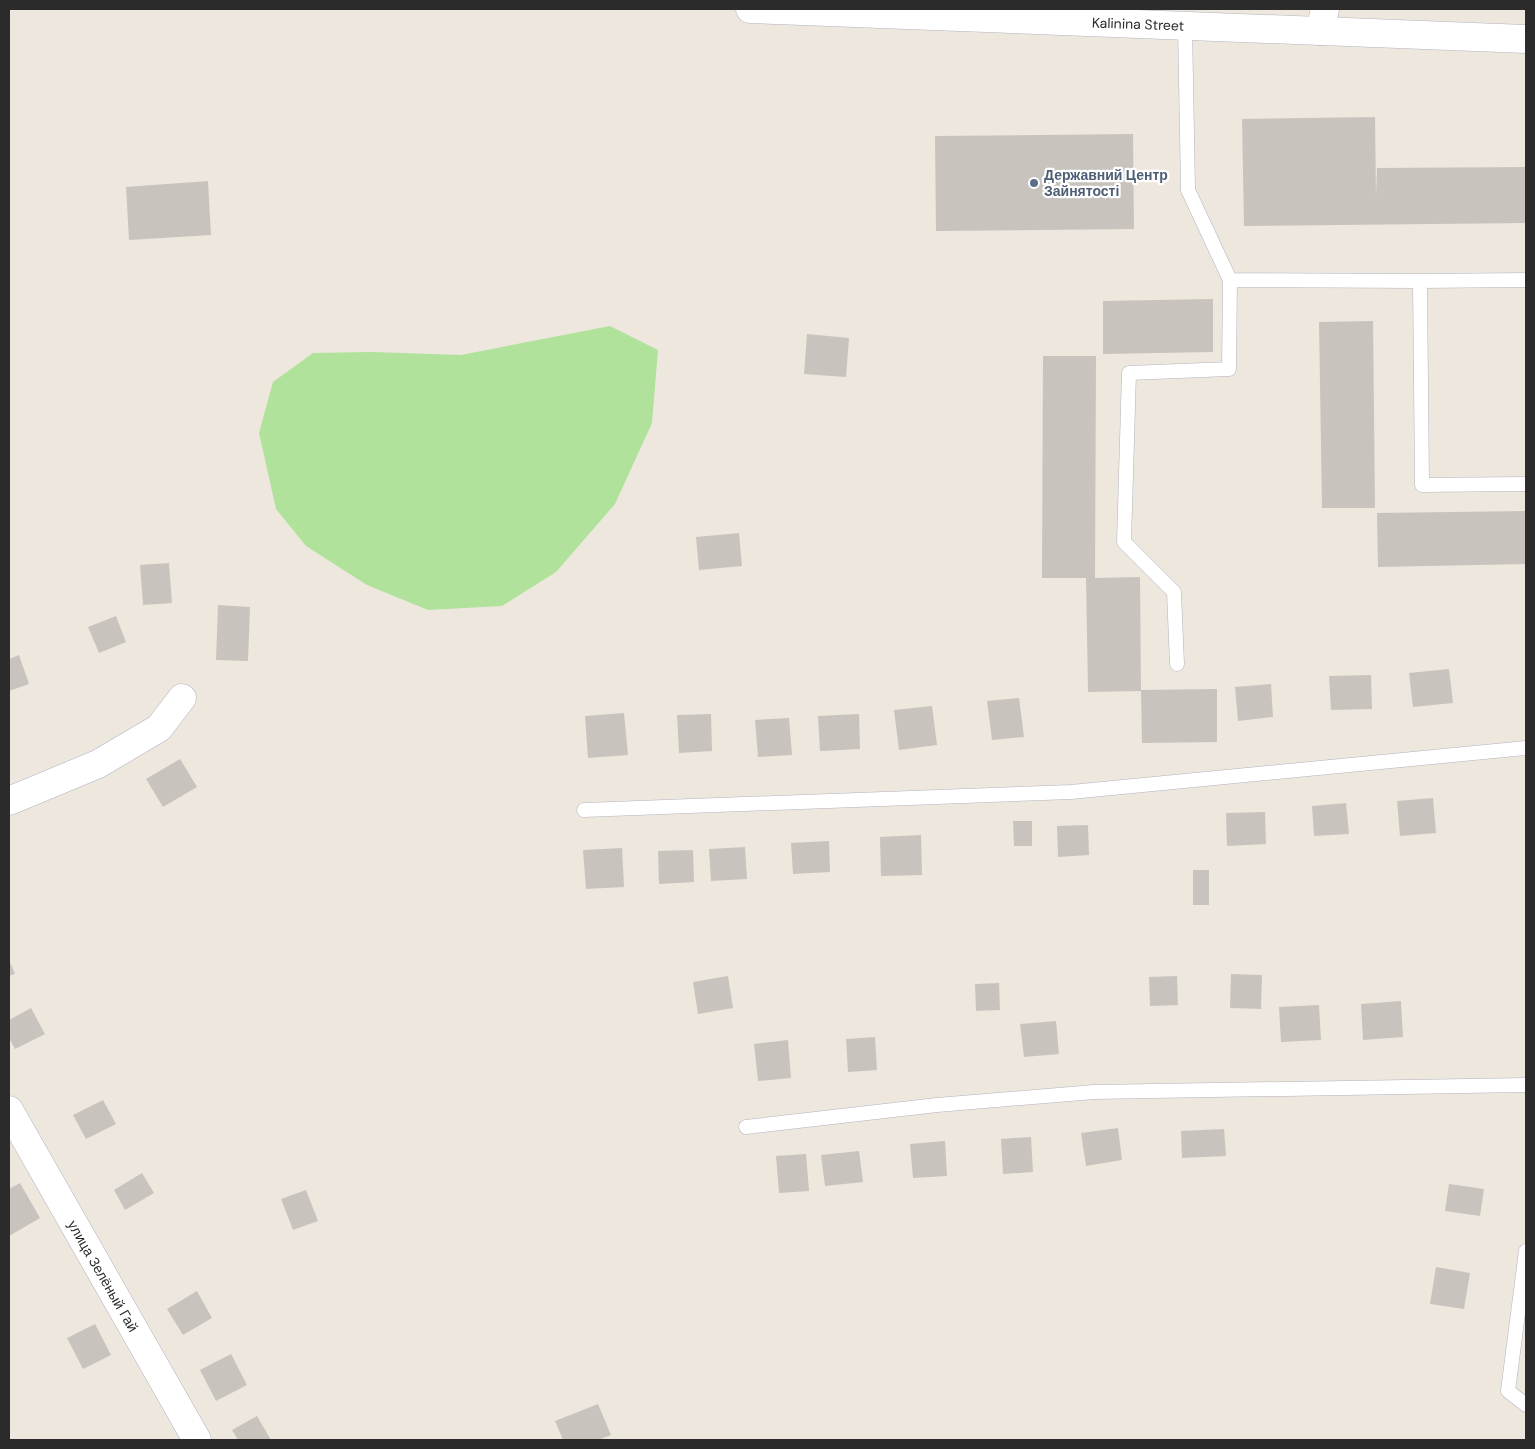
<svg xmlns="http://www.w3.org/2000/svg" width="1535" height="1449" font-family="'DM Sans',sans-serif">
	<style>
		.green { fill: #b0e29b }
		.building { fill: #c8c4bd }
		.lines { fill: none; stroke-linecap: round; stroke-linejoin: round }
		.lane-casing { stroke: #b1b3be; stroke-width: 15 }
		.street-casing { stroke: #b1b3be; stroke-width: 29 }
		.secondary-casing { stroke: #b1b3be; stroke-width: 29 }
		.lane { stroke: #fff; stroke-width: 14 }
		.street { stroke: #fff; stroke-width: 28 }
		.secondary { stroke: #fff; stroke-width: 28 }
		.service-dot { fill: #5c6f8a; stroke: #fff; stroke-width: 2 }
		.labels { text-anchor: middle; dominant-baseline: central; stroke-width: 4.5; stroke-linejoin: round; paint-order: stroke }
		.street-label { font-size: 14px; fill: #2b2b2b; stroke: #fff }
		.service-label { font-size: 14px; font-weight: bold; fill: #4e5e75; stroke: #fff; text-anchor: start }
	</style>
	<rect width="100%" height="100%" fill="#ede7de"/>
	<path class="green" d="M610,326L658,350L652,423L615,504L556,572L502,606L428,610L367,585L306,546L276,509L259,433L273,382L313,353L371,352L461,355Z"/>
	<path class="building" d="M1375,117L1376,197L1377,168L1526,167V223L1244,226L1242,119Z
		M1133,134L1134,229L936,231L935,136Z
		M208,181L211,235L129,240L126,187Z
		M1213,299V352L1103,354V301Z
		M1373,321L1375,508H1322L1319,322Z
		M807,334L849,338L846,377L804,374Z
		M1043,356H1096L1095,578L1140,577L1141,690L1217,689V742L1142,743L1141,691L1088,692L1086,578H1042Z
		M1526,511V564L1378,567L1377,513Z
		M739,533L742,566L699,570L696,537Z
		M169,563L172,603L143,605L140,565Z
		M218,605L250,607L248,661L216,660Z
		M116,616L126,642L99,653L88,627Z
		M19,655L29,684L9,691V659Z
		M1449,669L1453,703L1413,707L1409,673Z
		M1371,675L1372,709L1331,710L1329,676Z
		M1271,684L1273,717L1238,721L1235,687Z
		M1019,698L1024,737L992,740L987,701Z
		M932,706L937,745L899,750L894,710Z
		M624,713L628,755L588,758L585,716Z
		M711,714L712,751L679,753L677,715Z
		M859,714L860,749L820,751L818,716Z
		M789,718L792,755L758,757L755,720Z
		M180,759L197,787L163,807L146,779Z
		M1433,798L1436,833L1400,836L1397,801Z
		M1346,803L1349,834L1314,836L1312,806Z
		M1265,812L1266,844L1227,846L1226,813Z
		M1013,821H1032V846H1014Z
		M1088,825L1089,855L1058,857L1057,826Z
		M921,835L922,875L881,876L880,837Z
		M829,841L830,872L793,874L791,843Z
		M745,847L747,879L711,881L709,849Z
		M622,848L624,887L586,889L583,850Z
		M693,850L694,882L659,884L658,851Z
		M1193,870H1209V905H1193Z
		M9,960L15,974L9,976Z
		M1231,974L1262,975L1261,1009L1230,1008Z
		M728,976L733,1008L698,1014L693,982Z
		M1177,976L1178,1005L1150,1006L1149,977Z
		M999,983L1000,1010L976,1011L975,984Z
		M1401,1001L1403,1037L1363,1040L1361,1004Z
		M1319,1005L1321,1040L1281,1042L1279,1007Z
		M31,1008L45,1034L15,1049L9,1038V1020Z
		M1056,1021L1059,1054L1024,1057L1020,1024Z
		M875,1037L877,1070L848,1072L846,1039Z
		M788,1040L791,1078L758,1081L754,1044Z
		M103,1100L116,1124L86,1139L73,1115Z
		M1118,1128L1122,1160L1086,1166L1081,1133Z
		M1224,1129L1226,1156L1182,1158L1181,1131Z
		M1031,1137L1033,1172L1003,1174L1001,1139Z
		M945,1141L947,1176L913,1178L910,1144Z
		M859,1151L863,1182L825,1186L821,1155Z
		M806,1154L809,1191L779,1193L776,1156Z
		M142,1173L154,1193L125,1210L114,1190Z
		M20,1183L40,1218L9,1236V1189Z
		M1449,1184L1484,1189L1480,1216L1445,1211Z
		M306,1190L318,1221L293,1230L281,1199Z
		M1436,1267L1470,1273L1464,1309L1430,1304Z
		M197,1291L212,1318L183,1335L167,1309Z
		M95,1324L111,1355L83,1369L67,1338Z
		M231,1354L247,1385L216,1401L200,1370Z
		M598,1404L611,1435L598,1440H563L555,1421Z
		M257,1416L271,1440H238L232,1430Z"/>
	<g class="lines">
		<g class="lane-casing">
			<path id="lane" d="M1185,26L1188,190L1230,280L1420,281
				M1526,280L1420,281L1422,485L1526,484
				M1177,664L1174,592L1124,542L1129,373L1229,369L1230,280
				M584,810L1071,792L1526,748
				M746,1127L937,1105L1094,1092L1526,1085
				M1526,1251L1508,1391L1526,1405"/>
		</g>
		<g class="street-casing">
			<path id="street" d="M1320,31L1325,9
				M9,801L98,764L159,728L182,698
				M9,1110L197,1440"/>
		</g>
		<g class="secondary-casing">
			<path id="secondary" d="M750,9L1526,39"/>
		</g>
		<use href="#lane" class="lane"/>
		<use href="#street" class="street"/>
		<use href="#secondary" class="secondary"/>
	</g>
	<circle class="service-dot" cx="1034" cy="183" r="5"/>
	<g class="labels">
		<g class="street-label">
			<text transform="translate(1138 24) rotate(2)">Kalinina Street</text>
			<text transform="translate(103 1276) rotate(60)">улица Зелёный Гай</text>
		</g>
		<g class="service-label">
			<text x="1044" y="175">Державний Центр<tspan x="1044" dy="16">Зайнятості</tspan></text>
		</g>
	</g>
	<rect width="1535" height="1449" fill="none" stroke="#2b2b2b" stroke-width="20"/>
</svg>
